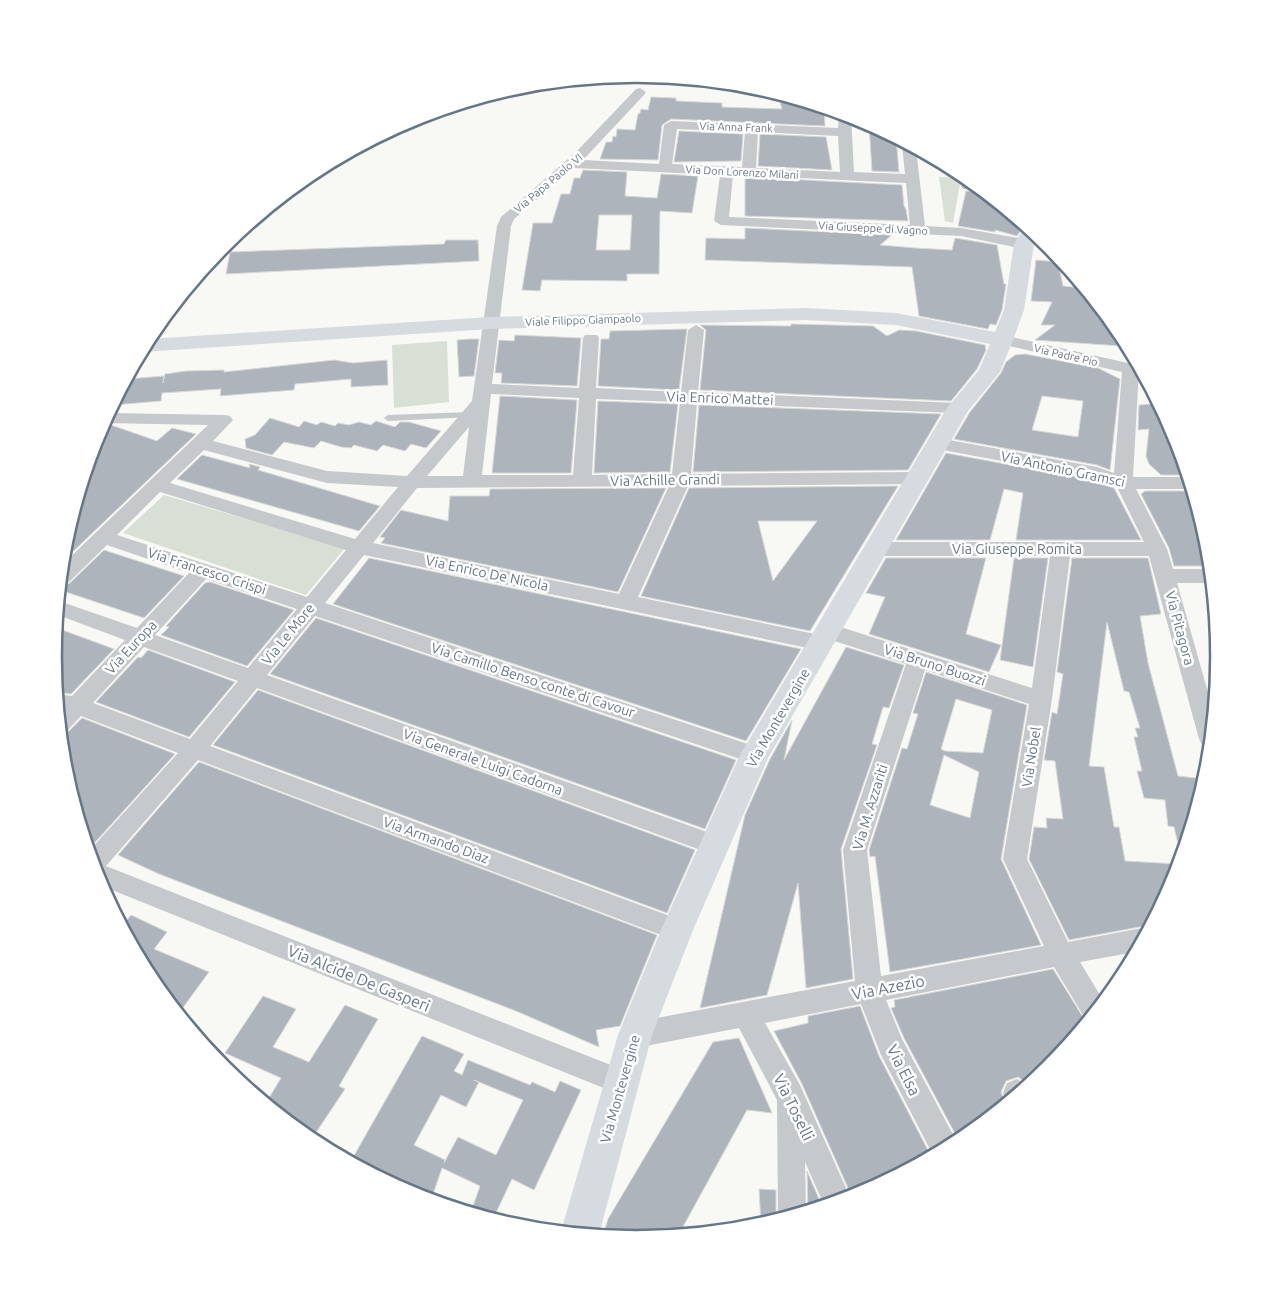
<svg xmlns="http://www.w3.org/2000/svg" width="1272" height="1313" font-family="Ubuntu,sans-serif">
	<style>
		.green { fill: #d8e0d6 }
		.building { fill: #adb4bb; stroke: #d9d9d7; fill-rule: evenodd }
		.lines { fill: none; stroke-linecap: round; stroke-linejoin: round }
		.lane { fill: #c5c9cc; fill-rule: evenodd }
		.street { fill: #c5c9cc; fill-rule: evenodd }
		.secondary { fill: #d6dbdf; fill-rule: evenodd }
		.labels { text-anchor: middle; dominant-baseline: central; stroke-width: 5; stroke-linejoin: round; paint-order: stroke }
		.far-street-label { font-size: 11px; fill: #667687; stroke: #fff }
		.street-label { font-size: 14px; fill: #667687; stroke: #fff }
		.near-street-label { font-size: 16px; fill: #667687; stroke: #fff }
		.rim { fill: none; stroke: #667687; stroke-width: 2.5 }
	</style>
	<rect width="100%" height="100%" fill="#f8f8f5"/>
	<path class="green" d="M939,177L961,178L953,223L945,221Z
		M447,341L449,402L394,408L392,345Z
		M164,495L345,548L306,595L123,533Z"/>
	<path class="building" d="M651,97L676,98V101L722,103V107L782,109L780,102L804,103V108L824,109L825,126L671,119L662,125L658,160L600,159L606,142H612L613,136L616,137L617,129L635,130L638,114L640,113L641,109L648,110Z
		M869,124L896,138L899,172L872,171Z
		M679,131L743,134L741,161L674,162Z
		M760,134L826,137L832,170L758,166Z
		M583,170L627,172L625,196L657,198L661,174L698,176L692,213L660,211L659,274H627V281L542,280L540,291L522,290L533,223H552L561,194H570L574,178H580ZM599,215H632L630,250H596Z
		M745,177L902,185L904,206L906,209L908,221L745,216Z
		M966,191L984,192L1024,225L1017,236L995,230V232L958,226Z
		M745,228L892,235L880,245L915,248L952,250L955,238L997,245L1004,284H1006L1002,310L996,325L990,324L988,329L919,316L912,267L705,260L706,238L745,239Z
		M446,240H478L479,261L226,274L230,252L444,244Z
		M1036,260L1058,262L1063,286L1083,288L1118,330L1121,346L1035,340L1055,325H1041L1052,302L1031,301Z
		M791,324L873,326L887,336L899,330L916,331L985,345L986,350L977,369L951,401L700,390L706,330L700,325L791,326Z
		M687,329L679,390L598,386L601,339H609L610,331Z
		M515,335L581,338L577,386L501,383L502,373H495L499,340L514,341Z
		M470,339H479L474,376L459,377L457,340Z
		M1025,354L1098,368L1120,379L1110,470L1097,465L954,439L970,412L1001,373L1006,362L1015,355ZM1042,396L1083,401L1078,437L1032,430Z
		M334,360L353,363L387,360L388,385L351,387V379L295,384L294,390L220,396L221,389L162,393L161,401L114,405L127,379L164,376L163,383L165,374L186,371L224,370V372Z
		M1152,394L1174,434L1186,475H1161L1149,464L1146,456L1149,429L1138,430L1139,405L1151,404Z
		M500,396L577,400L571,473H492Z
		M598,401L678,404L670,472L594,473Z
		M699,405L941,414L908,470L693,472Z
		M270,418L299,427L304,421L317,425L321,422L335,426L338,423L349,425L359,422L371,425L376,421L395,427L400,422H409L441,431L426,448L411,444L405,451L383,445L377,451L354,445L351,448L341,447L321,441L314,448L284,442L272,455L246,448L245,439L255,435Z
		M103,424L111,425L157,441L172,428L196,434L63,561L65,543L98,433Z
		M946,453L1092,480L1114,488L1141,540H1016L1023,493L1004,489L990,540H896Z
		M202,455L250,468L249,464L260,467L258,470L380,506L359,531L177,479Z
		M898,486L810,631L641,596L689,488ZM758,521H817L773,581Z
		M666,488L618,592L381,543L385,538L380,537L401,510L448,521L450,496H489L490,489Z
		M1145,491H1191L1207,543V545H1199L1209,566H1174L1169,548L1141,494Z
		M104,550L184,576L144,618L60,590L61,586L70,583Z
		M369,558L801,649L746,741L333,604Z
		M886,558H986L966,634L1001,645L989,672L869,634L885,597L866,593Z
		M1014,558H1048L1033,667L1000,660Z
		M1072,558H1148L1161,614L1140,616L1148,663L1178,776L1204,779L1181,856L1174,827L1168,826L1165,800L1144,798L1137,771H1142L1134,737H1138L1135,728H1140L1129,692L1124,691L1107,622L1089,766L1104,767L1114,827H1119L1125,861L1178,864L1174,880L1150,925L1069,940L1029,859L1034,827L1047,828L1046,818L1063,819L1055,761L1044,760L1052,712L1057,714L1063,674L1057,672Z
		M210,582L294,610L247,666L161,635L169,627L166,626L205,583Z
		M316,618L736,760L705,829L270,674Z
		M57,628L114,649L71,694L57,692L54,656Z
		M846,647L904,665L889,708L883,707L872,744L877,745L841,849L853,979L806,988L798,883L767,995L700,1008L745,815L770,759L792,720L784,760Z
		M148,650L235,682L189,737L96,702L138,657L141,658Z
		M926,672L1027,705L1001,859L1041,945L890,972L875,856L870,857L869,850L902,748L907,749L918,714L913,713ZM956,699L992,710L983,753L945,751L941,749ZM944,755L979,772L970,818L930,805Z
		M258,690L695,850L667,913L213,745Z
		M82,718L175,754L89,849L65,770L61,734L69,731Z
		M199,762L657,935L620,1026L596,1030L599,1047L516,1011L159,874L118,855Z
		M131,915L167,932L154,949L209,972L179,1013L152,980L123,925Z
		M1053,969L1086,1022L1048,1068L1028,1084L1018,1077L1006,1081L1001,1092L1005,1103L959,1141L904,1038L891,1008L895,1007L894,1000Z
		M263,996L296,1009L273,1047L309,1062L345,1005L378,1019L339,1086L345,1089L313,1137H308L266,1103L281,1078L225,1053Z
		M860,1006L879,1056L931,1156L852,1197L802,1084L774,1031L808,1023V1016Z
		M422,1036L464,1054L454,1071L462,1075L468,1060L530,1085L532,1082L555,1092L560,1081L581,1090L534,1190L512,1179L493,1219L471,1212L480,1186L442,1168L431,1200L413,1194L351,1161ZM474,1080L523,1100L496,1155L458,1137L444,1163L445,1160L414,1145L441,1095L466,1107L479,1082Z
		M739,1038L772,1113L747,1110L679,1234L636,1239L603,1235L608,1219L713,1042Z
		M807,1171L822,1206L808,1210Z
		M759,1189L776,1190V1219L761,1224Z"/>
	<g class="lines">
		<path class="lane" d="M470,412L473,413V417L388,421L384,418L388,415Z"/>
		<path class="street" d="M640,88L646,92L644,95L583,160L659,164L664,125L671,121L838,128L839,112L851,116L854,172L905,174L902,145L904,143L916,149L925,226L961,228L1024,239L1032,244L1024,249L961,236L721,225L714,221L720,175L574,168L514,219L511,226L492,384L579,388L583,338L585,335H597L599,338L596,388L681,392L688,330L696,325L704,330L698,392L958,403L964,404L967,408L964,412L958,413L697,403L691,474L918,472L925,474L927,478L925,482L918,484L688,486L638,597L820,635L818,631L821,626L828,623L1032,688L1050,556H877L870,554L867,549L870,544L877,542H1144L1117,487L1093,478L932,448L929,444L932,440L938,438L1097,467L1114,473L1122,372L996,343L994,340L996,337L1002,335L1137,365L1139,369L1133,477H1187L1191,489H1136L1167,549L1173,569H1210L1211,583H1177L1213,710L1209,748L1202,745L1199,739L1149,556H1070L1052,699L1027,859L1068,942L1142,928L1147,929L1135,952L1080,962L1103,1000L1086,1020L1054,967L886,1000L902,1039L957,1142L933,1155L881,1055L861,1004L765,1023L800,1085L850,1197L824,1205L805,1162L806,1211L778,1219L777,1100L739,1028L635,1048L625,1044L622,1035L625,1026L635,1022L855,981L843,850L906,664L831,640L833,643L829,648L822,651L364,555L325,603L763,749L766,755L763,761L755,764L315,616L267,675L724,838L727,845L724,852L715,855L706,852L257,688L210,746L686,922L690,930L686,938L677,941L198,760L106,866L631,1073L635,1082L631,1091L621,1095L102,886L89,851L178,753L81,716L68,730L61,732L57,694L72,696L125,640L58,615L59,601L137,628L189,573L107,545L69,582L61,584L63,564L208,425L104,423L109,413L224,415L230,416L233,420L213,441L327,471L407,476L472,401L497,226L501,217L576,152L636,89ZM677,129L745,132L742,167L672,164ZM758,132L838,136L840,172L756,168ZM733,175L906,183L910,225L729,217ZM491,394L579,398L573,475H482ZM596,399L680,402L672,474L592,475ZM469,427L463,476H427ZM204,450L327,483L398,487L355,539L170,483ZM669,486L619,594L373,543L417,488ZM160,492L346,550L307,597L117,535ZM206,579L297,609L248,668L155,635ZM144,647L238,681L190,739L93,703ZM925,670L1029,704L1003,859L1044,946L881,976L867,850Z
			M968,182L983,191L963,189L961,186L963,183Z
			M1017,1079L1027,1085L1006,1102L1003,1093L1007,1083Z"/>
		<path class="secondary" d="M1025,226L1037,236L1034,244L1024,310L1013,340L1000,372L968,411L768,758L693,930L652,1035L599,1235L561,1231L618,1035L661,930L740,755L947,408L979,370L990,344L896,325L806,320L490,329L142,352L149,339L490,317L806,308L896,313L995,332L1004,310L1014,244Z"/>
	</g>
	<g class="labels">
		<g class="far-street-label">
			<text transform="translate(736 127) rotate(2)">Via Anna Frank</text>
			<text transform="translate(742 172) rotate(3)">Via Don Lorenzo Milani</text>
			<text transform="translate(548 183) rotate(-40)">Via Papa Paolo VI</text>
			<text transform="translate(873 228) rotate(3)">Via Giuseppe di Vagno</text>
			<text transform="translate(583 320) rotate(-2)">Viale Filippo Giampaolo</text>
			<text transform="translate(1066 355) rotate(13)">Via Padre Pio</text>
		</g>
		<g class="street-label">
			<text transform="translate(720 398) rotate(2)">Via Enrico Mattei</text>
			<text transform="translate(1063 469) rotate(12)">Via Antonio Gramsci</text>
			<text transform="translate(665 480) rotate(-1)">Via Achille Grandi</text>
			<text x="1017" y="549">Via Giuseppe Romita</text>
			<text transform="translate(207 571) rotate(18)">Via Francesco Crispi</text>
			<text transform="translate(487 573) rotate(12)">Via Enrico De Nicola</text>
			<text transform="translate(1180 628) rotate(75)">Via Pitagora</text>
			<text transform="translate(288 634) rotate(-51)">Via Le More</text>
			<text transform="translate(131 647) rotate(-47)">Via Europa</text>
			<text transform="translate(935 665) rotate(18)">Via Bruno Buozzi</text>
			<text transform="translate(533 680) rotate(18)">Via Camillo Benso conte di Cavour</text>
			<text transform="translate(778 718) rotate(-60)">Via Montevergine</text>
			<text transform="translate(1031 757) rotate(-81)">Via Nobel</text>
			<text transform="translate(483 762) rotate(20)">Via Generale Luigi Cadorna</text>
			<text transform="translate(870 807) rotate(-73)">Via M. Azzariti</text>
			<text transform="translate(436 840) rotate(20)">Via Armando Diaz</text>
			<text transform="translate(620 1089) rotate(-74)">Via Montevergine</text>
		</g>
		<g class="near-street-label">
			<text transform="translate(359 978) rotate(22)">Via Alcide De Gasperi</text>
			<text transform="translate(888 987) rotate(-11)">Via Azezio</text>
			<text transform="translate(904 1070) rotate(63)">Via Elsa</text>
			<text transform="translate(794 1107) rotate(64)">Via Toselli</text>
		</g>
	</g>
	<path d="M0 0H1272V1313H0ZM635 83H637A573 573 0 0 1 1210 656V657A573 573 0 0 1 637 1230H635A573 573 0 0 1 62 657V656A573 573 0 0 1 635 83Z" fill="#fff" fill-rule="evenodd"/>
	<path class="rim" d="M635 83H637A573 573 0 0 1 1210 656V657A573 573 0 0 1 637 1230H635A573 573 0 0 1 62 657V656A573 573 0 0 1 635 83Z"/>
</svg>
